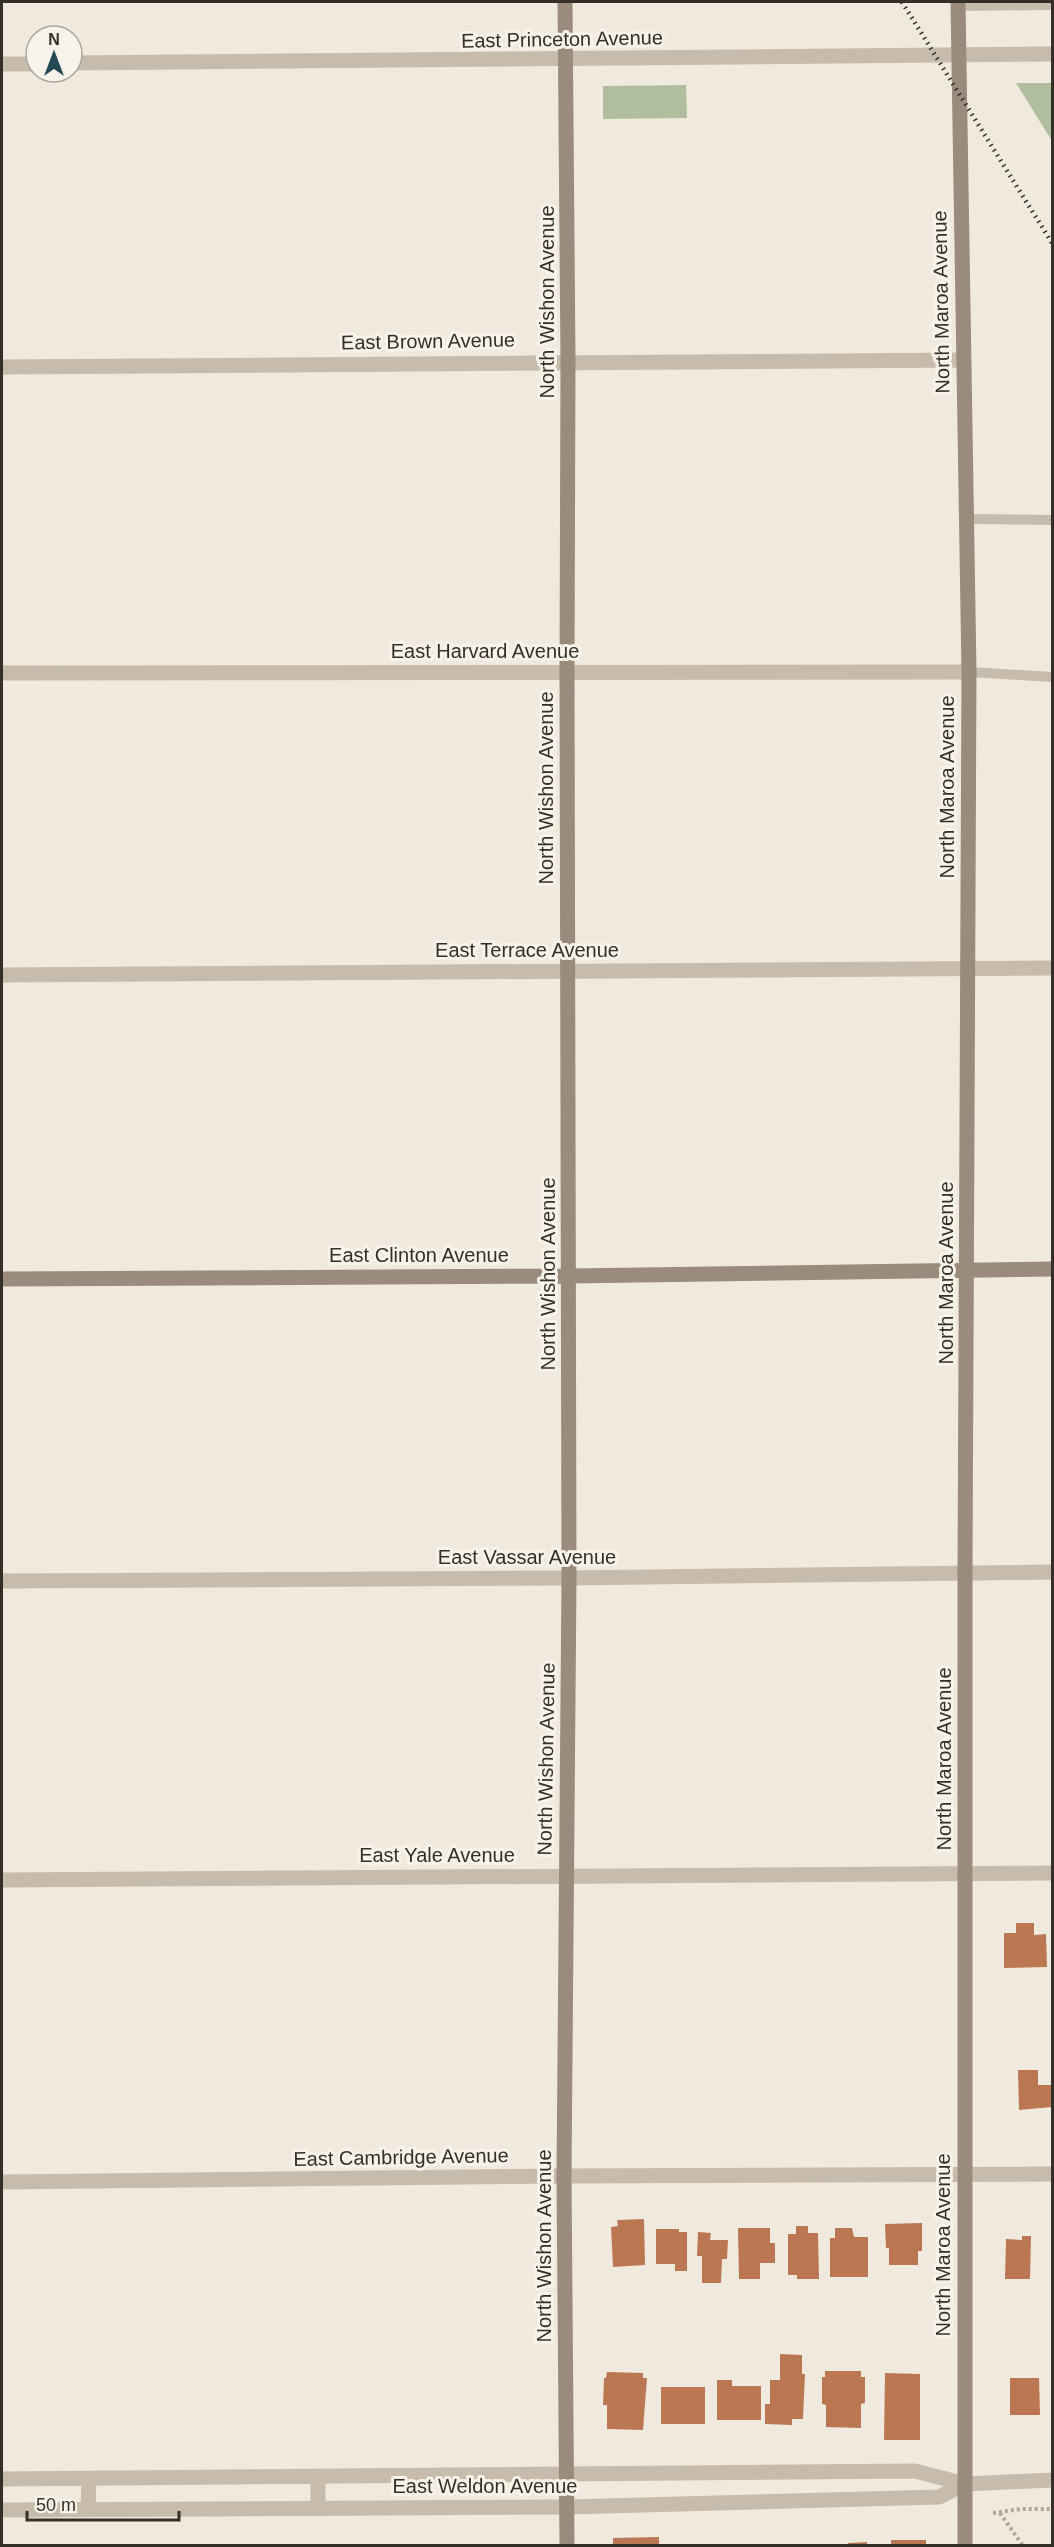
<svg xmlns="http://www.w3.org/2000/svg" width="1054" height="2547" font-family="Helvetica,sans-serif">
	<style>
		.green { fill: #b0be9f }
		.building { fill: #bb7751 }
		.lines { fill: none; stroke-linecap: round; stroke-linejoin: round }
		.path { stroke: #b3a595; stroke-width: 4; stroke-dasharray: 3 3; stroke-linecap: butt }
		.service { stroke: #c7bbab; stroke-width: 10 }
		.minor { stroke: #c7bbab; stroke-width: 15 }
		.tertiary { stroke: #c7bbab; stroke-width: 15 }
		.secondary { stroke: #9b8b7c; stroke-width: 15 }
		.rail { stroke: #352f29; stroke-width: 4.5; stroke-dasharray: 1.5 4.5; stroke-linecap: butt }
		.labels { text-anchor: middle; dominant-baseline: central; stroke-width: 6; stroke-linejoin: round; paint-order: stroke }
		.street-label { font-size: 20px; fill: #352f29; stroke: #f8f3ea }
	</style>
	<rect width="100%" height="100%" fill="#f0eade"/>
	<path class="green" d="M1016,83H1052V141Z
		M686,85L687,118L603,119V86Z"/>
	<path class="building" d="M1016,1923H1034V1935L1046,1934L1047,1967L1004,1968V1933H1016Z
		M1018,2070H1038V2085H1052V2107L1019,2110Z
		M644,2219L645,2265L613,2267L611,2227L618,2226L617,2220Z
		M922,2223V2251H918V2265H889V2248H886L885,2224Z
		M796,2226H808V2233H818L819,2279H797V2275H788V2234H796Z
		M738,2228H770V2243H775V2263H760V2279H739Z
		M835,2228H852L854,2237H868V2277H830V2238H835Z
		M656,2229H679V2232H687V2271H675V2264H656Z
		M698,2232L711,2233L710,2240H728L727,2259H722L721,2283H702V2256H697Z
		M1022,2236H1031L1030,2279H1005L1006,2239L1022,2240Z
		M780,2354L802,2355V2374H805L803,2419H792V2425L765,2424V2404H770V2380H780Z
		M825,2371H861V2377H865V2403L861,2404V2428L826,2427V2405L822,2404V2377H825Z
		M607,2372L643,2373V2378H647L643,2430L607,2429V2405H603L604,2378H606Z
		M885,2373L920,2374V2440H884Z
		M1010,2378H1039L1040,2415H1010Z
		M717,2380H732V2386H761V2420H717Z
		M661,2387H705V2424H661Z
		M659,2537V2546H613V2538Z
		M891,2540H926V2546H891Z
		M867,2542V2546H848V2543Z"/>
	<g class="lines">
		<path class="path" d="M993,2513L1021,2509H1052
			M1000,2513L1023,2546"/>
		<path class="service" d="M958,6L1052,5
			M966,519L1052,520
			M969,672L1052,677"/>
		<path class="minor" d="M72,63L1052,54
			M2,64H36
			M2,367L963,360
			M2,673L969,672
			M2,975L1052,968
			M2,1581L569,1578L1052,1572
			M2,1880L1052,1873
			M2,2182L564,2176L1052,2174
			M965,2484L1052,2480"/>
		<path class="tertiary" d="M318,2477V2508
			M2,2479L915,2471L965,2484
			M88,2509L89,2479
			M2,2510L567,2507L939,2497L965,2484"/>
		<path class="secondary" d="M565,2L568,361L567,672L569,1578L564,2176L567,2546
			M958,2L969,672L965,1572V2546
			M2,1279L569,1276L1052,1269"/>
		<path class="rail" d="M902,2L1052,243"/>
	</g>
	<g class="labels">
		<g class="street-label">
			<text transform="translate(562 39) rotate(-1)">East Princeton Avenue</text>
			<text transform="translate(547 302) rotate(-90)">North Wishon Avenue</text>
			<text transform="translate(941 302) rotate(-91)">North Maroa Avenue</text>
			<text transform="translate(428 341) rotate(-1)">East Brown Avenue</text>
			<text x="485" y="651">East Harvard Avenue</text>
			<text transform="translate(947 787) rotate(-90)">North Maroa Avenue</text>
			<text transform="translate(546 788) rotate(-90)">North Wishon Avenue</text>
			<text x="527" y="950">East Terrace Avenue</text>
			<text x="419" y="1255">East Clinton Avenue</text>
			<text transform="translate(946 1273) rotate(-90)">North Maroa Avenue</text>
			<text transform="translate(548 1274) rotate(-90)">North Wishon Avenue</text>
			<text x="527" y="1557">East Vassar Avenue</text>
			<text transform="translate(546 1759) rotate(-89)">North Wishon Avenue</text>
			<text transform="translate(944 1759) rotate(-90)">North Maroa Avenue</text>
			<text x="437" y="1855">East Yale Avenue</text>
			<text transform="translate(401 2157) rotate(-1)">East Cambridge Avenue</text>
			<text transform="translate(943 2245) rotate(-90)">North Maroa Avenue</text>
			<text transform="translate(544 2246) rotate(-90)">North Wishon Avenue</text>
			<text x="485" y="2486">East Weldon Avenue</text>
		</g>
	</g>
	<rect width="1054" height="2547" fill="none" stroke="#352f29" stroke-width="6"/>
	<g transform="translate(54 54)"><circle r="28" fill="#f8f3ea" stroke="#aaa59d" stroke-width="1.5"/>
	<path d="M0-4.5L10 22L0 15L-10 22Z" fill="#234a53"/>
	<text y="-9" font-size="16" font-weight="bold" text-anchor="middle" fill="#352f29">N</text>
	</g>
	<path d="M27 2511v9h152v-9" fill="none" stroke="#352f29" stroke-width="3"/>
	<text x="36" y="2511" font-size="18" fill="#352f29" stroke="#f8f3ea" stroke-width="4.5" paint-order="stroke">50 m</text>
</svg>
